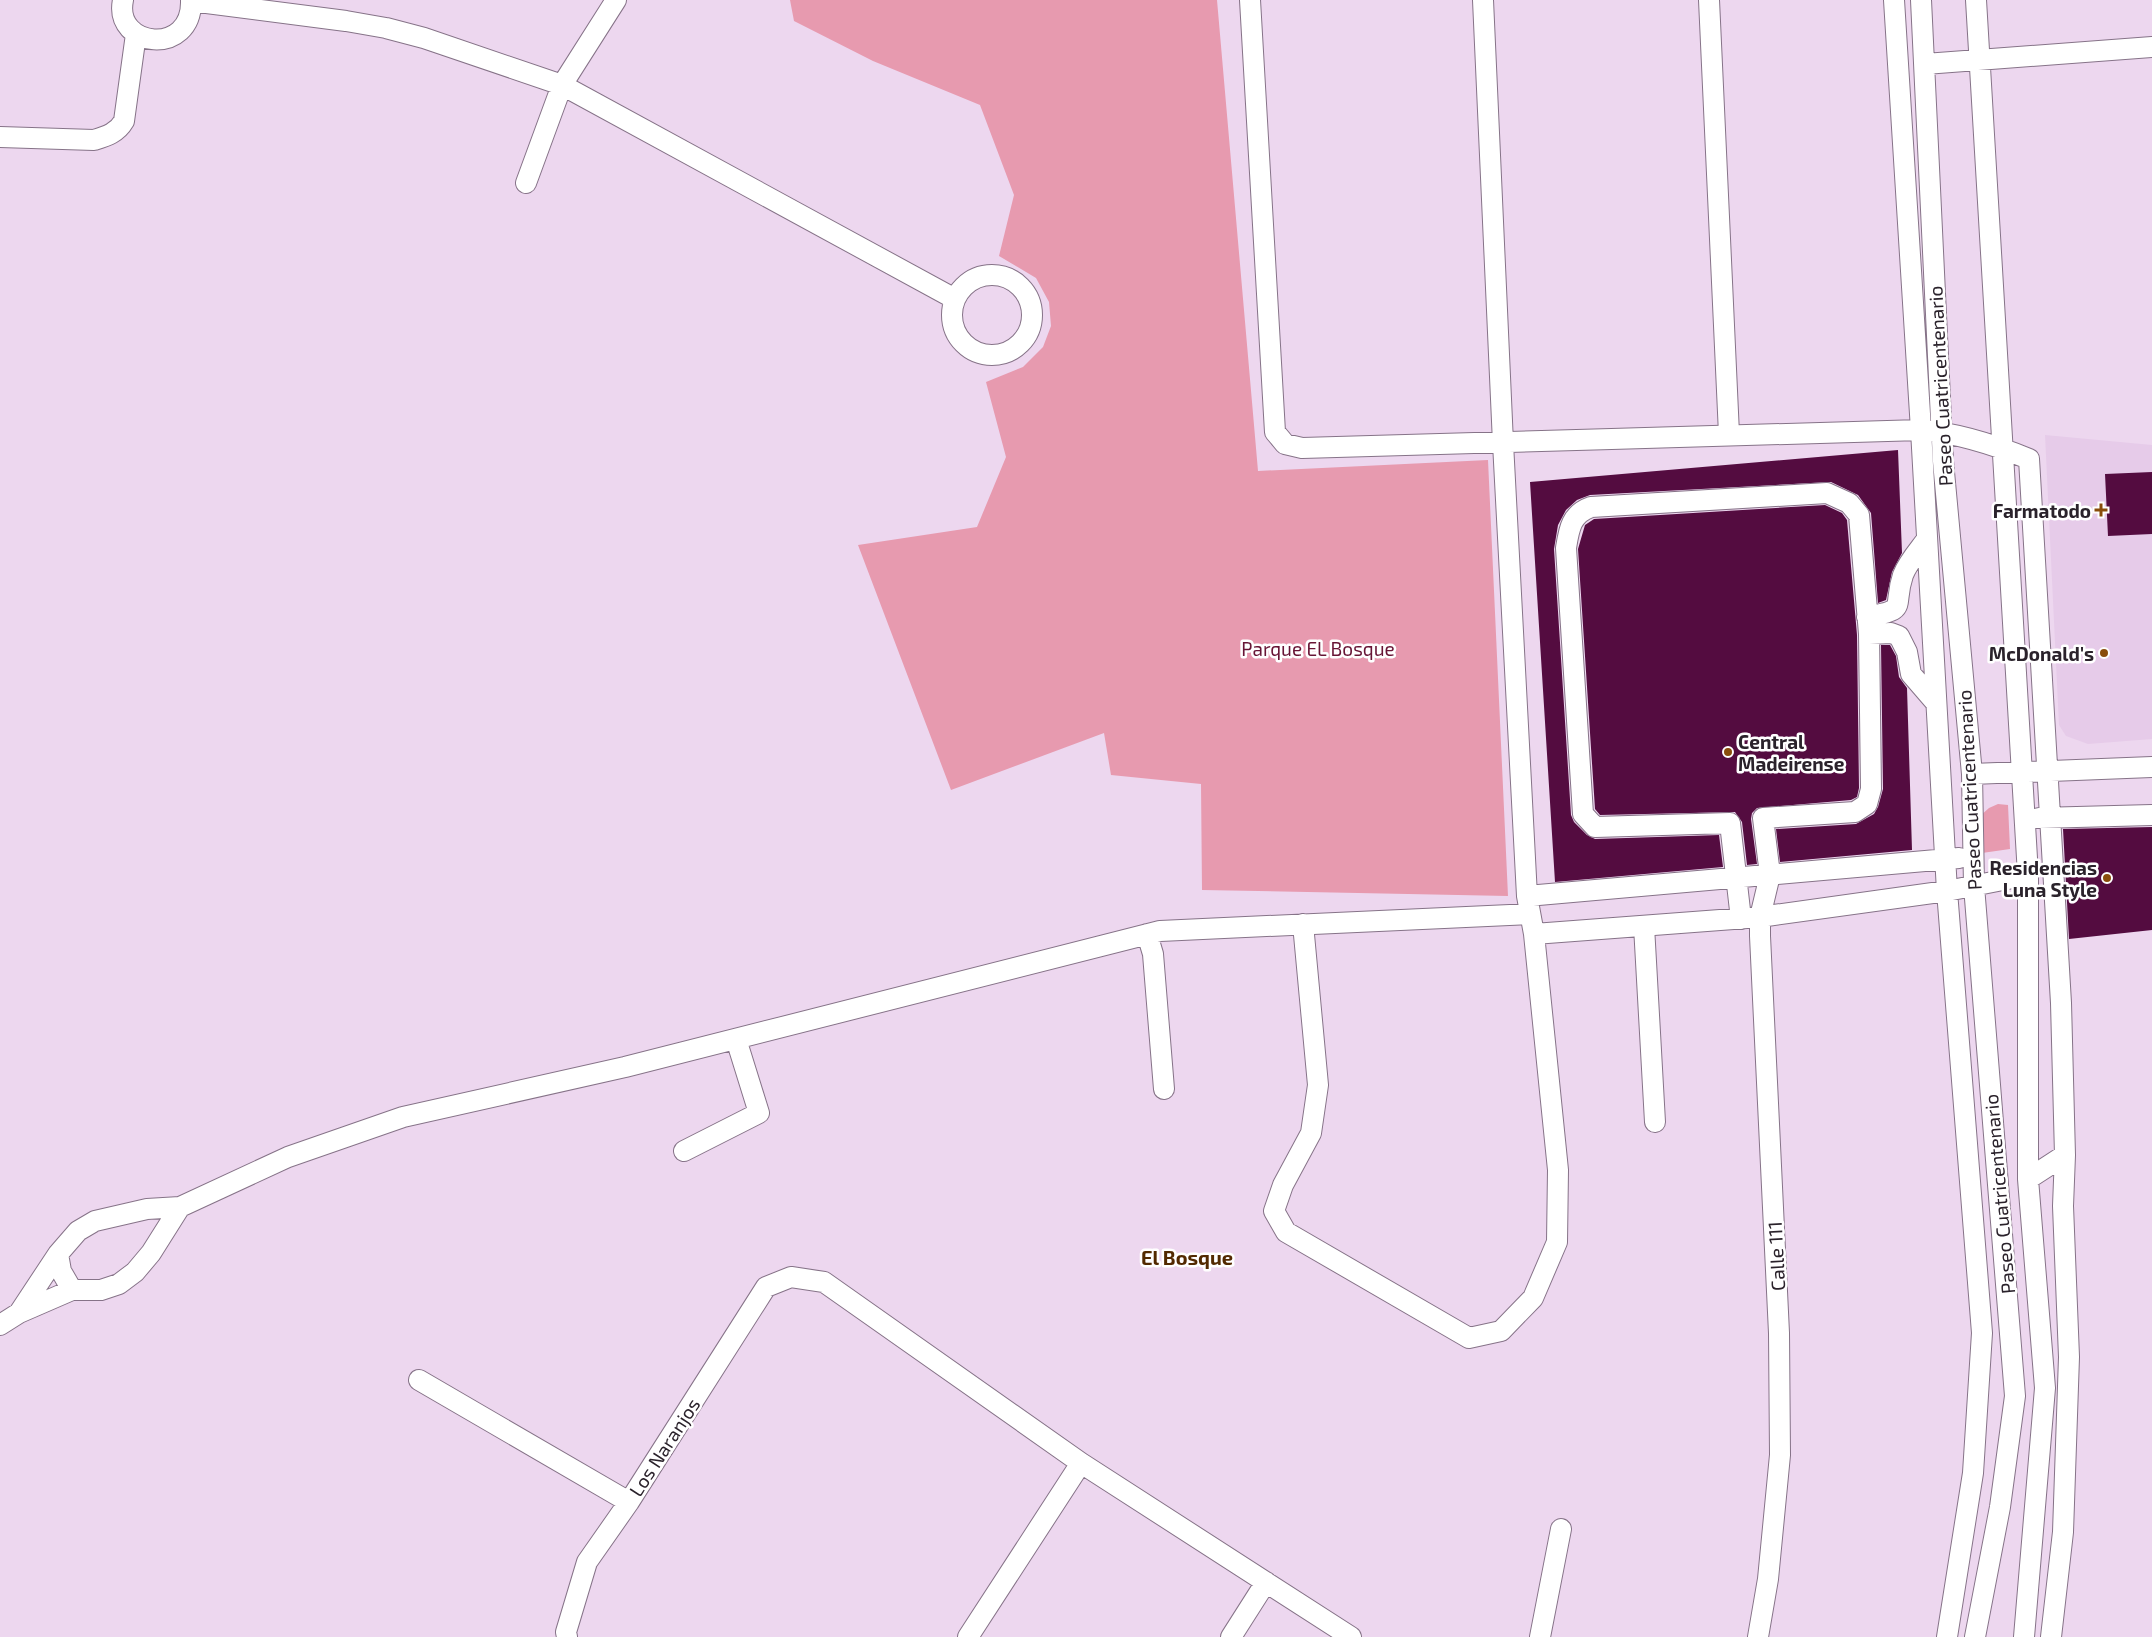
<svg xmlns="http://www.w3.org/2000/svg" width="2152" height="1637" font-family="'Exo 2',sans-serif">
	<style>
		.built { fill: #e6cbe9 }
		.green { fill: #e79aaf }
		.building { fill: #540c40 }
		.lines { fill: none; stroke-linecap: round; stroke-linejoin: round }
		.minor-casing { stroke: #867388; stroke-width: 22 }
		.minor { stroke: #fff; stroke-width: 20 }
		.poi-dot { fill: #894d0b; stroke: #fff; stroke-width: 2 }
		.labels { text-anchor: middle; dominant-baseline: central; stroke-width: 5; stroke-linejoin: round; paint-order: stroke }
		.street-label { font-size: 19px; fill: #2a222b; stroke: #fff }
		.poi-label { font-size: 19px; font-weight: bold; fill: #2a222b; stroke: #fff; text-anchor: end }
		.park-label { font-size: 19px; fill: #671435; stroke: #fff }
		.neighbourhood-label { font-size: 20px; font-weight: bold; fill: #522900; stroke: #fff }
	</style>
	<rect width="100%" height="100%" fill="#edd7ef"/>
	<path class="built" d="M2045,435L2152,445V739L2088,744L2066,736L2059,725Z"/>
	<path class="green" d="M790,0H1217L1258,471L1488,460L1508,896L1202,890L1201,784L1111,775L1104,733L951,790L858,545L977,527L1006,457L986,382L1023,367L1043,347L1051,326L1049,302L1036,278L999,256L1014,195L980,105L873,61L794,21Z
		M1998,804L2008,805L2010,849L1982,853L1980,816L1989,808Z"/>
	<path class="building" d="M1898,450L1902,553L1892,572L1886,600L1878,603L1871,513L1858,495L1831,482L1590,495L1577,500L1566,510L1558,525L1554,549L1571,815L1574,822L1587,835L1595,839L1719,835L1723,867L1555,882L1530,482Z
		M2152,472V534L2108,536L2105,474Z
		M1825,505L1842,513L1847,520L1857,635L1859,788L1857,797L1851,800L1757,808L1752,813L1751,819L1757,864L1747,865L1742,822L1735,812L1600,815L1595,809L1578,549L1585,525L1594,519Z
		M1881,645H1890L1896,656L1899,677L1907,688L1912,850L1780,862L1776,829L1856,824L1874,814L1878,807L1883,789Z
		M2152,827V930L2069,939L2063,829Z"/>
	<g class="lines">
		<g class="minor-casing">
			<path id="minor" d="M123,0C113,48 193,57 191,0
				M1250,0L1275,432L1285,444L1302,448C1508,443 1715,435 1921,430C1958,433 1995,445 2029,459L2061,1003L2065,1155L2063,1206L2069,1357L2063,1532L2051,1637
				M1709,0L1729,434
				M1894,0L1921,430L1947,891L1982,1333L1973,1473L1947,1637
				M1921,0L1943,461L1972,774L1974,886L2015,1396L2000,1507L1975,1637
				M1976,0L2028,875V1179L2045,1388L2024,1637
				M191,1L346,21L386,28L424,38L562,85L955,299
				M1925,64L2152,47
				M0,137L94,140C107,136 117,133 124,121L136,34
				M526,183L562,85L616,0
				M952 315a40 40 0 1 1 80 0a40 40 0 1 1-80 0Z
				M1867,617C1910,609 1892,608 1903,575C1908,562 1919,550 1927,539
				M1869,634L1891,633L1899,636L1907,652L1911,674L1936,703
				M1972,774L2152,767
				M2039,818L2152,815
				M1527,896L1959,858
				M1741,919L1730,823L1595,827L1583,814L1566,548C1569,529 1571,514 1591,507L1827,493L1849,503L1859,515L1869,634L1871,789L1867,804L1855,812L1763,818L1770,875L1760,917V936L1779,1333L1780,1455L1768,1579L1758,1637
				M1303,924L1318,1085L1311,1133L1283,1185L1274,1211L1286,1232L1469,1338L1501,1331L1533,1298L1557,1242L1558,1170L1534,934L1527,896L1503,443L1483,0
				M1644,926L1655,1122
				M1147,934L1153,954L1164,1089
				M1534,934L1760,917L1947,891L2028,875
				M684,1151L759,1113L736,1039
				M2028,1179L2065,1155
				M58,1254L61,1271L72,1290
				M19,1313L58,1254L78,1231L95,1221L147,1209L180,1207L288,1157L403,1117L625,1067L1160,931L1530,914
				M0,1325L19,1313L72,1290H101L119,1284L135,1272L151,1253L180,1207
				M419,1380L629,1502
				M567,1637L566,1632L587,1562L629,1502L766,1287L791,1277L824,1282L1081,1463L1351,1637
				M968,1637L1081,1463
				M1231,1637L1266,1582
				M1540,1637L1561,1529"/>
		</g>
		<use href="#minor" class="minor"/>
	</g>
	<g class="poi-dot">
		<path d="M2098.5 502.5h5v5h5v5h-5v5h-5v-5h-5v-5h5z"/>
		<circle cx="2104" cy="653" r="5"/>
		<circle cx="1728" cy="752" r="5"/>
		<circle cx="2107" cy="878" r="5"/>
	</g>
	<g class="labels">
		<g class="street-label">
			<text transform="translate(1940 386) rotate(-93)">Paseo Cuatricentenario</text>
			<text transform="translate(1969 790) rotate(-93)">Paseo Cuatricentenario</text>
			<text transform="translate(1999 1194) rotate(-95)">Paseo Cuatricentenario</text>
			<text transform="translate(1776 1256) rotate(-93)">Calle 111</text>
			<text transform="translate(664 1447) rotate(-57)">Los Naranjos</text>
		</g>
		<g class="poi-label">
			<text x="2091" y="510">Farmatodo</text>
			<text x="2094" y="653">McDonald's</text>
			<text x="1738" y="741" text-anchor="start">Central<tspan x="1738" dy="22">Madeirense</tspan></text>
			<text x="2097" y="867">Residencias<tspan x="2097" dy="22">Luna Style</tspan></text>
		</g>
		<g class="park-label">
			<text x="1318" y="648">Parque EL Bosque</text>
		</g>
		<g class="neighbourhood-label">
			<text x="1187" y="1257">El Bosque</text>
		</g>
	</g>
</svg>
